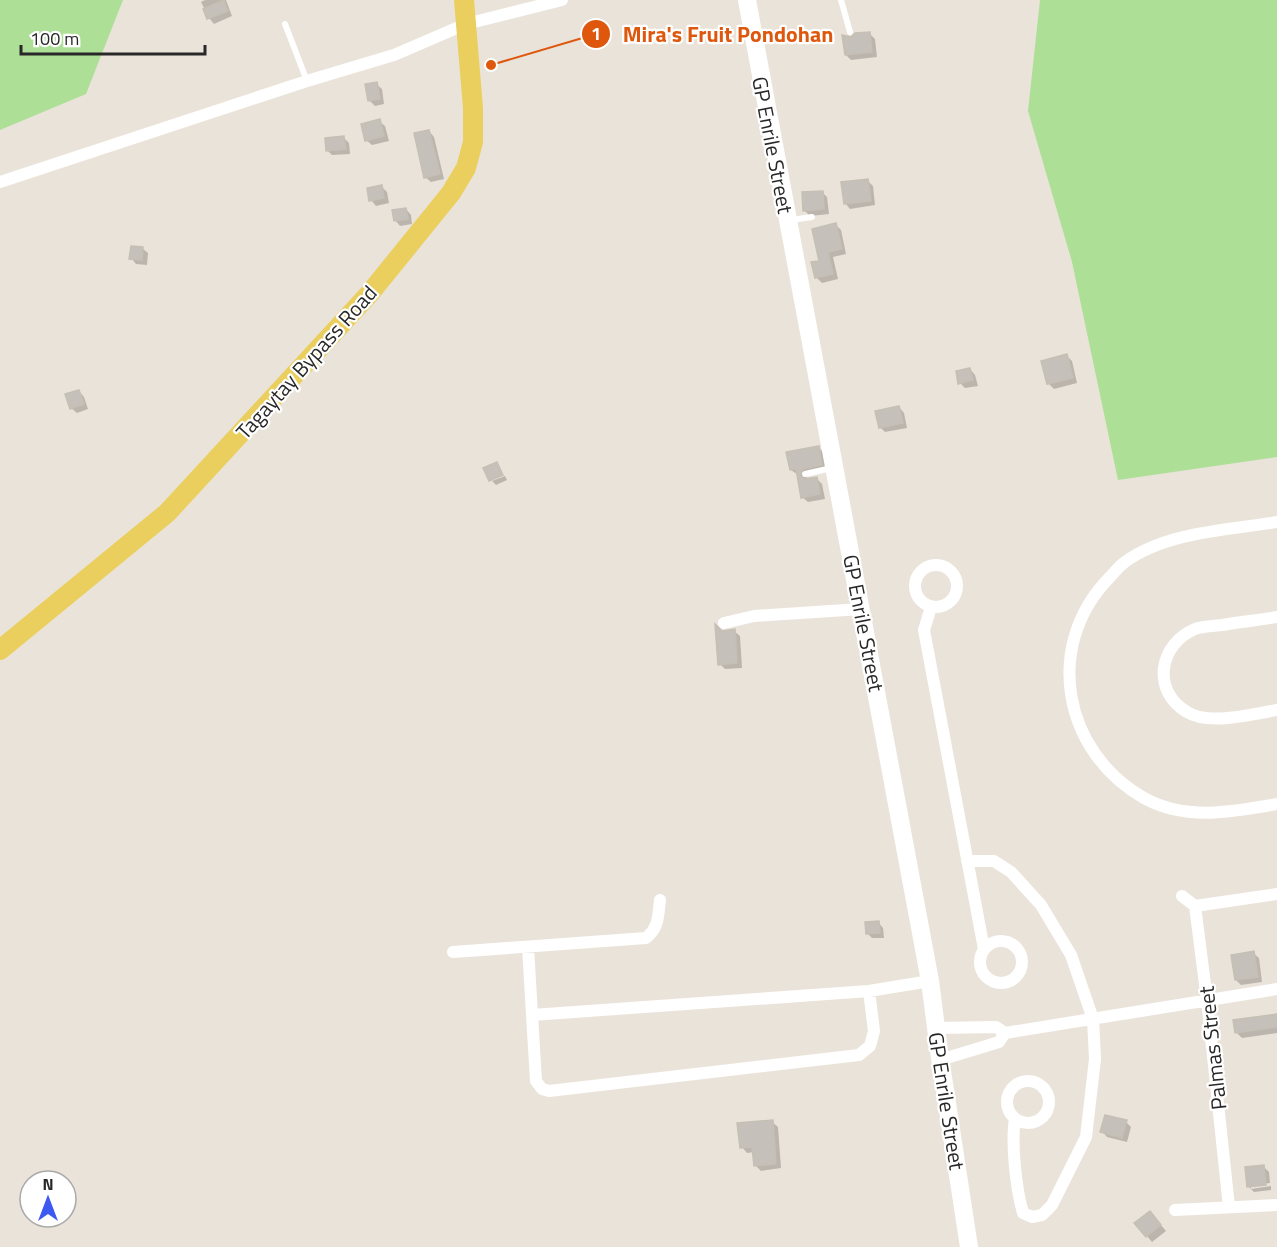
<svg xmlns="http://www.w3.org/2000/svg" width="1277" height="1247" font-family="'Titillium Web',sans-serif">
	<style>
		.green { fill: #addf97 }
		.shadow { fill: #0003 }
		.building { fill: #c5c0b9; stroke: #c5bfb4; stroke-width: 1.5 }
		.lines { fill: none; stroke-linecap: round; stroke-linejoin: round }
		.lane { stroke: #fff; stroke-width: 6 }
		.street { stroke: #fff; stroke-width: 12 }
		.secondary { stroke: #fff; stroke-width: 18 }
		.primary { stroke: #eacf5e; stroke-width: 20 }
		.labels { text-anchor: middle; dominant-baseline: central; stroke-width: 4.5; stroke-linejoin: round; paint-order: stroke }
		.street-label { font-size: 21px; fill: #282828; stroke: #fff }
		.leader { fill: none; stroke: #de570d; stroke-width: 2 }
		.callout-dot { fill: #de570d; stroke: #fff; stroke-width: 2 }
		.mark-label { font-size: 18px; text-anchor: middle; font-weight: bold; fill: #fff }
		.callout-label { font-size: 22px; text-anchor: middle; font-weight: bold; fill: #de570d; stroke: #fff; stroke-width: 4.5; stroke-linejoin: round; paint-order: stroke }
	</style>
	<rect width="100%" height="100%" fill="#eae3d9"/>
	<path class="green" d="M0,0H123L86,94L0,130Z
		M1040,0H1277V457L1118,480L1072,262L1028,111Z"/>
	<path class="shadow" d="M205,0H226L232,16L214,24L209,18L201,2Z
		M869,33L875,39L877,57L851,60L846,55L851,39Z
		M376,84L382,89L384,104L375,106L369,100Z
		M379,121L385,126L389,141L372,145L366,140Z
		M429,131L434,137L444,179L431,182L425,177Z
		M344,138L349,143L350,154L332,155L327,150Z
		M867,180L873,186L875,205L850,209L845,203Z
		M382,187L387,192L389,203L376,206L371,200Z
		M822,192L827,197L829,214L810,216L805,211Z
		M406,209L411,215L412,224L400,226L395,220Z
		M836,225L841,230L846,254L833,257L838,279L822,283L816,277Z
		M142,248L148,253L147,265L136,264L131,258Z
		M1067,356L1072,361L1077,383L1054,389L1048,383Z
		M970,369L975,375L978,386L965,388L960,383Z
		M79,391L84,397L88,409L77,413L71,408Z
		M899,407L904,413L907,428L885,432L880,427Z
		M818,447L824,453L827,470L809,474L804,481L816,478L822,484L825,499L808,502L802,497L798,475L791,470Z
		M505,476L507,480L496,485L492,481Z
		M734,631L740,636L742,668L725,669L720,664L722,633Z
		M878,922L883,928L884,938H872L867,933Z
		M1253,953L1259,958L1262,982L1241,985L1236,980Z
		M1277,1015V1033L1242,1038L1236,1032Z
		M772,1122L778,1127L781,1168L761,1171L755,1165L754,1152L747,1153L742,1147Z
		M1126,1122L1131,1127L1127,1142L1107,1137L1102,1131Z
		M1264,1167L1269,1172L1270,1183L1251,1185V1189L1271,1186V1190L1254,1192L1249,1187Z
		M1155,1218L1166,1231L1152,1242L1136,1223Z"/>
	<path class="building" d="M224,0L228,11L207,19L203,9Z
		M870,32L872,52L845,55L842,35L851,37L855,33Z
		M377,82L380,99L368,101L365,84Z
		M380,119L384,136L365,141L361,124Z
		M429,130L440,174L424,178L414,133Z
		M344,136L346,149L326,151L325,138Z
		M868,179L871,201L844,204L841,182Z
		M382,185L384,198L369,201L367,188Z
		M823,191L824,209L803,211L802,192Z
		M406,208L408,219L394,221L392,210Z
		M836,223L842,249L828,252L833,274L815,278L811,262L819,261L812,229Z
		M131,246L143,247L142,260L129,259Z
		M1067,354L1073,378L1047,384L1041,361Z
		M970,368L973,380L958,384L956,371Z
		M79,390L84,404L70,409L65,394Z
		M899,406L903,423L879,428L875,411Z
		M819,446L822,465L803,469L800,475L804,479L817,477L820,494L801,498L796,469L790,470L786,452Z
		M497,462L503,475L489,481L483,468Z
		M715,624L722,631L735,629L737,663L718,665Z
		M879,921L880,933L866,934L865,922Z
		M1254,951L1258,977L1235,980L1231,955Z
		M1277,1014V1027L1235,1033L1233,1020Z
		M1105,1115L1127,1120L1122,1138L1100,1132Z
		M773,1120L776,1164L754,1166L752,1147L740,1148L737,1123Z
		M1264,1165L1266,1185L1247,1187L1245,1167Z
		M1150,1211L1161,1225L1146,1237L1134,1223Z"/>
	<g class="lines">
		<path class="lane" d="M841,0L850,32
			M285,24L307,81
			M791,220L812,217
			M805,474L832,468"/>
		<path class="street" d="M0,182L307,81L394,55L466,24L562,0
			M1277,522C1228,530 1166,532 1125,562C1119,566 1114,573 1109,578C1043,646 1063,752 1144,798C1185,821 1233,812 1277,804
			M915 586a21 21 0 1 1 42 0a21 21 0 1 1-42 0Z
			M931,607L924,630L984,949
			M1277,617C1259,620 1241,622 1222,625C1214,626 1203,626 1195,629C1159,644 1151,691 1187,712C1209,726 1252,714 1277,710
			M724,623L754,616L861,609
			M967,861H994L1011,872L1041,905L1071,955L1093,1019L1095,1059L1086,1137L1052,1205L1042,1215L1032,1217L1023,1213C1016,1189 1011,1143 1015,1119
			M1182,896L1195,906L1207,1000L1229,1207
			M1195,906L1277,894
			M980 962a21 21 0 1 1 42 0a21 21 0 1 1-42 0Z
			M528,947L532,1015
			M453,952L646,938C659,928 658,916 660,900
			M869,991L874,1031L870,1046L859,1055L549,1091L542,1089L536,1081L532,1015L869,991L930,981
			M936,1028L996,1027L1005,1033L1277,989
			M940,1060L999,1042L1005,1033
			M1007 1102a21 21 0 1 1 42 0a21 21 0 1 1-42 0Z
			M1175,1210L1277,1205"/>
		<path class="secondary" d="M747,0L930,981L939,1051L969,1247"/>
		<path class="primary" d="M0,650L167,513L370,293L451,193L466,168L473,142V108L464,0"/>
	</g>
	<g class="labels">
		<g class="street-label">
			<text transform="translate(773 145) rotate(79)">GP Enrile Street</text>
			<text transform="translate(306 362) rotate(-48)">Tagaytay Bypass Road</text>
			<text transform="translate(864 623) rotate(79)">GP Enrile Street</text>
			<text transform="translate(1212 1048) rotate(-96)">Palmas Street</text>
			<text transform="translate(947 1101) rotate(81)">GP Enrile Street</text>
		</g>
	</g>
	<path class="leader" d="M491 65L596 34"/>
	<g class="callout-dot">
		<circle cx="491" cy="65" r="6"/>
		<circle cx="596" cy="34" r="15"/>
	</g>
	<g class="mark-label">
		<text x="596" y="40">1</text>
	</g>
	<g class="callout-label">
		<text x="728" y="42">Mira's Fruit Pondohan</text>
	</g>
	<g transform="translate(48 1199)"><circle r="28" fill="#ffffff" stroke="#a9a9a9" stroke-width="1.5"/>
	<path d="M0-4.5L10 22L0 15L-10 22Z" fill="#3e59f2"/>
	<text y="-9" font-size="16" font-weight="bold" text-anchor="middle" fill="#282828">N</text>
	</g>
	<path d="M21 45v9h184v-9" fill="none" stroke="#282828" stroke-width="3"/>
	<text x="30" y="45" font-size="18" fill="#282828" stroke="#ffffff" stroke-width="4.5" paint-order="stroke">100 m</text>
</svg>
